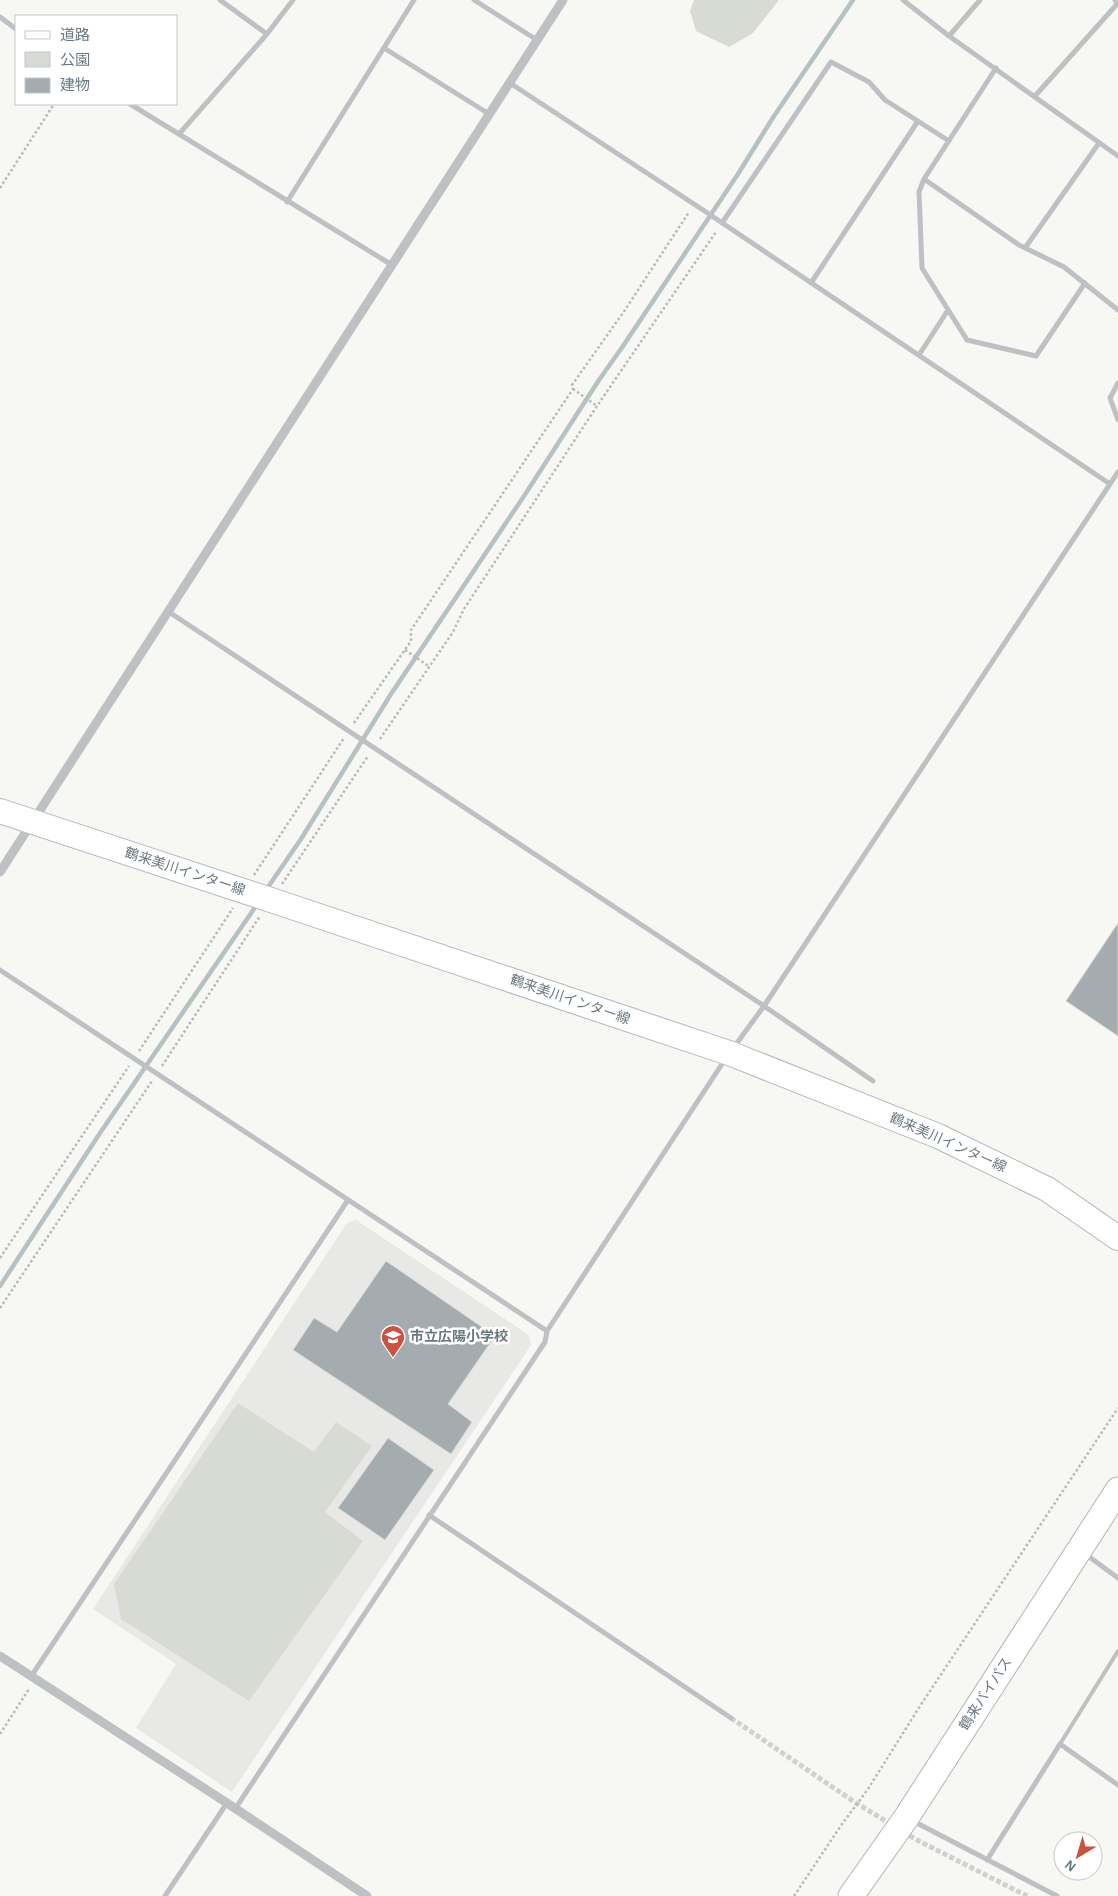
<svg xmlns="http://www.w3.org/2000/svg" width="1118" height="1896" font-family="'Alegreya Sans','Noto Sans JP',sans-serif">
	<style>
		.built { fill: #e8e8e7 }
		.green { fill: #d7dbd4 }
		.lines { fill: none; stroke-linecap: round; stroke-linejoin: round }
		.stream { stroke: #b6c1c4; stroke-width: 4.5 }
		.building { fill: #a5acb0; stroke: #d8d8d7 }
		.minor-tunnel { stroke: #cdd1d2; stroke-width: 5; stroke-dasharray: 5 2.5; stroke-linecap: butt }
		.primary-casing { stroke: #b1b6b8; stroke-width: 26 }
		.trunk-casing { stroke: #b1b5b7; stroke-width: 27 }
		.path { stroke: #b7bbbc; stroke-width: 2.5; stroke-dasharray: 2.5 2.5; stroke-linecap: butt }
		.service { stroke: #bdc1c4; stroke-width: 4 }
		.minor { stroke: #bdc1c4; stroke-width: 5 }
		.tertiary { stroke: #bdc1c4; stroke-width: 9 }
		.primary { stroke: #fff; stroke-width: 24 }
		.trunk { stroke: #fff; stroke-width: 25 }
		.labels { text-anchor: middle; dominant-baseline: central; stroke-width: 5; stroke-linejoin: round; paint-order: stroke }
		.street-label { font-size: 14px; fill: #6a7981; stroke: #fff }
		.poi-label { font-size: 14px; font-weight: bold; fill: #6a7981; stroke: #fff; text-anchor: start }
	</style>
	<rect width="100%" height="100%" fill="#f7f7f4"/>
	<path class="built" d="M356,1220L529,1335L531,1345L232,1792L136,1728L176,1664L93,1609L347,1223Z"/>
	<path class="green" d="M694,0H779L753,33L729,47L696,31L690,11Z
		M238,1403L314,1452L336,1422L372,1446L325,1512L363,1541L249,1701L121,1619L114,1584Z"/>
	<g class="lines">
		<path class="stream" d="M266,890L301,839L391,694L524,496L599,380L623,346L738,174L774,116L853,0
			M0,1286L100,1133L258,903"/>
	</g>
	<path class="building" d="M1118,923V1036L1066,1001Z
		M386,1261L495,1336L448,1404L472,1422L451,1454L293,1350L314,1318L337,1332Z
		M388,1438L434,1470L385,1540L338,1508Z"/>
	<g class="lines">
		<path class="minor-tunnel" d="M731,1718L853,1801L892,1825
			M903,1832L919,1841L1027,1896"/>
		<g class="primary-casing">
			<path id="primary" d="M0,811L271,900L729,1053L938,1136L1047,1189L1118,1238"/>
		</g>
		<g class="trunk-casing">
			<path id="trunk" d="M851,1896L906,1818L1118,1490"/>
		</g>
		<path class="path" d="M0,188L54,104
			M573,389L597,406
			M405,650L430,667
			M354,723L411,641V630L573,389L572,385L625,310L689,212
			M380,739L453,632L464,609L597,406L716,232
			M254,875L344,738
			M282,884L368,756
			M139,1051L233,908
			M162,1066L260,916
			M0,1258L129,1066
			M0,1308L152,1081
			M0,1734L29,1689
			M794,1896L842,1824L868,1789L920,1706L1118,1408"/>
		<path class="service" d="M1060,1744L1118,1651"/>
		<path class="minor" d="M220,0L267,34
			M474,0L537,40
			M903,0L949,36L1118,156
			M0,17L16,29
			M949,36L980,0
			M384,48L489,114
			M996,68L924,179L1019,245L1064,267L1118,310
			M510,83L703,210L1110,484
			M1035,96L1118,3L1115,0
			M130,104L392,265
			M179,134L267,34L293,0
			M924,179L919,192L922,268L967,340L1036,356L1085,283
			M287,202L414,0
			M722,223L831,62L869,82L885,100L949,141
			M1025,248L1099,143
			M811,283L918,121
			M919,355L948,310
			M1118,383L1110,398L1118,420
			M169,612L764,1006L873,1081
			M0,970L547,1331
			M734,1047L764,1006L1118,472
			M429,1515L731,1718
			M1084,1553L1118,1578
			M32,1675L348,1200
			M235,1809L545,1342L547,1331L726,1058
			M913,1821L1057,1896
			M987,1860L1060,1744L1118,1785
			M165,1896L227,1803"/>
		<path class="tertiary" d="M0,872L563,0
			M0,1656L227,1803L367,1896"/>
		<use href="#primary" class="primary"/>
		<use href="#trunk" class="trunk"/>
	</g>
	<defs>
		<g id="school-pin" transform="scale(1.25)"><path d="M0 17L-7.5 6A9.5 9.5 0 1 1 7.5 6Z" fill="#cc523f" stroke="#fff"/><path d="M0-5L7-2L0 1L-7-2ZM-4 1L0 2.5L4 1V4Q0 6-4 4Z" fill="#fff"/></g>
	</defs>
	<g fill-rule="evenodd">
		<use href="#school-pin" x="393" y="1337"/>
	</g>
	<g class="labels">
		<g class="street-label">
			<text transform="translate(185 872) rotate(18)">鶴来美川インター線</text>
			<text transform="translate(570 1000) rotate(19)">鶴来美川インター線</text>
			<text transform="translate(948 1143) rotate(24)">鶴来美川インター線</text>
			<text transform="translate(986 1694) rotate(-57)">鶴来バイパス</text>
		</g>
		<g class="poi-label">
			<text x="410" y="1337">市立広陽小学校</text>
		</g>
	</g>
	<rect x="15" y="15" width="162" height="90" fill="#ffffff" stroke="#c3c9cd"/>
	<rect x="25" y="31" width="25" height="8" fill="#ffffff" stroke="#c3c9cd"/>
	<text x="60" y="40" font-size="15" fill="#6a7981">道路</text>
	<rect x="25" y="52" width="25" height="15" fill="#d7dbd4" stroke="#c3c9cd"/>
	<text x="60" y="65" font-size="15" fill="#6a7981">公園</text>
	<rect x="25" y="78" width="25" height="15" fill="#a5acb0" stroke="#c3c9cd"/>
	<text x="60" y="90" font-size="15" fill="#6a7981">建物</text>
	<g transform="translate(1078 1856) rotate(218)"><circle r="24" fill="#ffffff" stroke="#c3c9cd"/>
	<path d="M0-4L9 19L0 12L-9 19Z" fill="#cc523f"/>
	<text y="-8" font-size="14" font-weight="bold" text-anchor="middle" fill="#6a7981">N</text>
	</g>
</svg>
